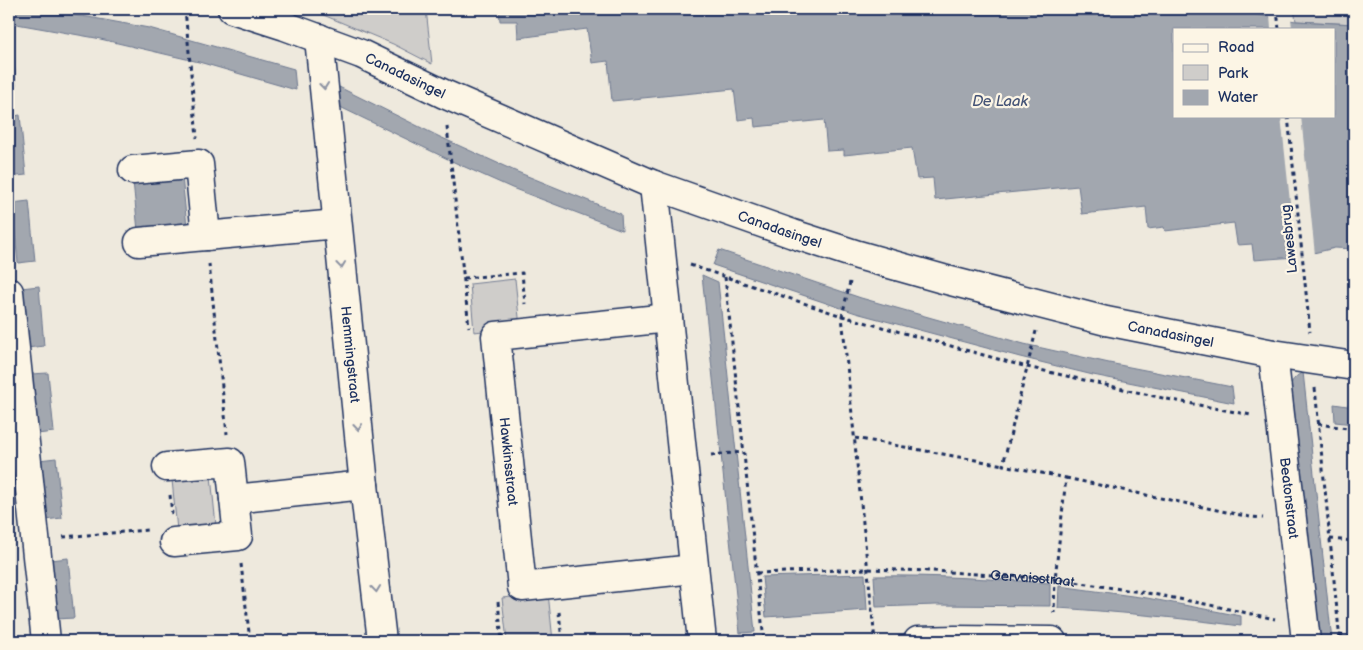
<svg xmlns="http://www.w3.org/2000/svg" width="1363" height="650" font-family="'Balsamiq Sans',sans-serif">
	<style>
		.green { fill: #cfcdca; stroke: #757e94 }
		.water { fill: #a2a7af; stroke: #6c778f; fill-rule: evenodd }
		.pier { fill: #eee9dd }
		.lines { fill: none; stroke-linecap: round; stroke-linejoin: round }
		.street-casing { stroke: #1b2f5e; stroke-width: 31 }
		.path { stroke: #1b2f5e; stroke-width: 3; stroke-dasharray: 4 4; stroke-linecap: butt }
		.street { stroke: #fcf5e5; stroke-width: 28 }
		.oneway { stroke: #8c92a2 }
		.labels { text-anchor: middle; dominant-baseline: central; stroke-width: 4.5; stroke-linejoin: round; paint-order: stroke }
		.street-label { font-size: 14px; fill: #1b2f5e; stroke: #fcf5e5 }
		.water-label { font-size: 15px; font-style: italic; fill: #445376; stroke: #fcf5e5 }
	</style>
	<rect width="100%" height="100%" fill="#eee9dd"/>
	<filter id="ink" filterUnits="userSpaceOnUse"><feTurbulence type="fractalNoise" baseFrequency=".02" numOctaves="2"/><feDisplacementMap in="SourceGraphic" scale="10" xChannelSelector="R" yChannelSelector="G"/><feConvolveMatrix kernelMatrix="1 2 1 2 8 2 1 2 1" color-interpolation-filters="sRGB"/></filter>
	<g filter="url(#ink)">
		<path class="green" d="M309,9H426L432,64L393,44Z
			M1220,9H1265L1266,16Z
			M1294,9H1354V24L1296,21Z
			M515,279L520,327L474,332L470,284Z
			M211,476L216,526L177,530L172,480Z
			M548,593L553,641H507L502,598Z"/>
		<path class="water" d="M9,9H26L88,17L149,28L294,69L296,90L199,62L96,38L11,23L16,86L9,87Z
			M499,9H1220L1296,21L1354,24V249L1335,248L1296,257L1254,260L1252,244L1238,245L1237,243L1234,223L1165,231L1164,227L1148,229L1146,207L1082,214L1078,186L935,200L933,178L917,179L912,148L844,155V150L827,151L824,120L755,127L754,118L738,120L734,89L612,101L608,61L592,63L587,29L518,38L517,21H500ZM1174,29H1334V116H1174Z
			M333,84L440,137L515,171L621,214L622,230L512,188L456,163L338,106Z
			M20,115L26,175L9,177V117Z
			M182,176L187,227L138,231L133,181Z
			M29,201L35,261L18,263L12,203Z
			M719,250L861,298L1024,344L1109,363L1232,387L1234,403L1093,375L1020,357L856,313L713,265Z
			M702,275L718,282L755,632L740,633Z
			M39,286L44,346L27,348L21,288Z
			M1303,372L1332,641H1316L1290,386C1293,379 1296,376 1303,372Z
			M48,373L54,432L37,434L31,374Z
			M1334,404L1354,407V424L1335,422Z
			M56,458L62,518L45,520L39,460Z
			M68,558L74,618L56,619L51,560Z
			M865,574L867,610L766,617L762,577Z
			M874,576C933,575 991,579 1050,583V606L936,605L876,607Z
			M1059,586L1147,598L1241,616V626C1180,618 1120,612 1058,608Z"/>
		<path class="pier" d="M1270,14L1291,17L1292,29H1271Z
			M1281,116H1301L1315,255L1296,259Z"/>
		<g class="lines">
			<g class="street-casing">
				<g id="street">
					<path id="s2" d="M232,9L285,26L361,54L444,94L654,185L793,234L858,255L943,279L1106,321L1273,354L1354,366"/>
					<path id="s3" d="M319,38L364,485L382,641"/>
					<path d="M133,170L199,164L206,236"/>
					<path d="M654,185L702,641"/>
					<path d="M139,242L337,224"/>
					<path d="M9,292L46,641"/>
					<path id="s4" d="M668,318L496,336L522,587L694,569"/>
					<path id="s5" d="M1273,354L1306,641"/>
					<path d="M167,467L230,462L238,536L174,542"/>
					<path d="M234,499L364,485"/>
					<path d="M918,641L955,640L1052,641"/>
				</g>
			</g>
			<g class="path">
				<path d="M185,9L197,138"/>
				<path d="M1277,9L1279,29"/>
				<path d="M1288,116L1310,332"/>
				<path d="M447,127L469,327"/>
				<path d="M209,264L227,434"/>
				<path d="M690,265L842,316L1027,367L1167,399L1251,415"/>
				<path d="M725,277L764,641"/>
				<path d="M464,278L522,273L525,304"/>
				<path d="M850,282L842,316L875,641"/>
				<path d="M1036,331L1003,465L1066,478L1055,579L1054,613"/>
				<path d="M1315,388L1340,641"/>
				<path d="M1318,424L1354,429"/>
				<path d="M855,438L1003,465"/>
				<path d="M711,455L743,452"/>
				<path d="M1066,478L1250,517L1263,518"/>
				<path d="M170,495L172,514"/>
				<path d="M63,537L148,530"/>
				<path d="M1330,539L1354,541"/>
				<path d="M241,564L250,641"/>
				<path id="s1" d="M757,573L868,569L932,571L1055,579L1153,594L1210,605L1275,619"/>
				<path d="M498,602L502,641"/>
				<path d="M559,612L562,641"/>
				<path d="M1339,635L1354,638"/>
			</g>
			<use href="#street" class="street"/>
		</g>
		<defs><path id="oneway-chevron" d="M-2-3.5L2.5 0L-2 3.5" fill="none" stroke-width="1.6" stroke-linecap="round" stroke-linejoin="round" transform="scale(1.25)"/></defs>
		<g class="oneway">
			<use href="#oneway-chevron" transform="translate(324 86) rotate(84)"/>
			<use href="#oneway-chevron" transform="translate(341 265) rotate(84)"/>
			<use href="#oneway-chevron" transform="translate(358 427) rotate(84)"/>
			<use href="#oneway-chevron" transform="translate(376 589) rotate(84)"/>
		</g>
	</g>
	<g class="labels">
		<g class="street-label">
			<text stroke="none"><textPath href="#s2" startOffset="186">Canadasingel</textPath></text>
			<text stroke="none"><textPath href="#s2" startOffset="591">Canadasingel</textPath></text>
			<text transform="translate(1289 239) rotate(-96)">Lawesbrug</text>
			<text stroke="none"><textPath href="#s2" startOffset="996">Canadasingel</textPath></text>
			<text stroke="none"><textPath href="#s3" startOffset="318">Hemmingstraat</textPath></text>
			<text stroke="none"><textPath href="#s4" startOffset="299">Hawkinsstraat</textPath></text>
			<text stroke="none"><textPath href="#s5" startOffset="145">Beatonstraat</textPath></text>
			<text stroke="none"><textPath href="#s1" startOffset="276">Gervaisstraat</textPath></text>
		</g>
		<g class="water-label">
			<text x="1000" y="101">De Laak</text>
		</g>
	</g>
	<rect width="1363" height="650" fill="none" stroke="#fcf5e5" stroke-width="30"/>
	<rect x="15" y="15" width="1333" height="620" fill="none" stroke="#1b2f5e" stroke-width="2" filter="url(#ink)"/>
	<rect x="1173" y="28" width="162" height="90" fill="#fcf5e5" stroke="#a2a6af"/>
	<rect x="1183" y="44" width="25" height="8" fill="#fcf5e5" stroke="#a2a6af"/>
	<text x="1218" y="52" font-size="15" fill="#1b2f5e">Road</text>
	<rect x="1183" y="65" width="25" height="15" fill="#cfcdca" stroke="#a2a6af"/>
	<text x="1218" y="78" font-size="15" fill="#1b2f5e">Park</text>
	<rect x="1183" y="90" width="25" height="15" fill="#a2a7af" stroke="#a2a6af"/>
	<text x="1218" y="102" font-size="15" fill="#1b2f5e">Water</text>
</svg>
